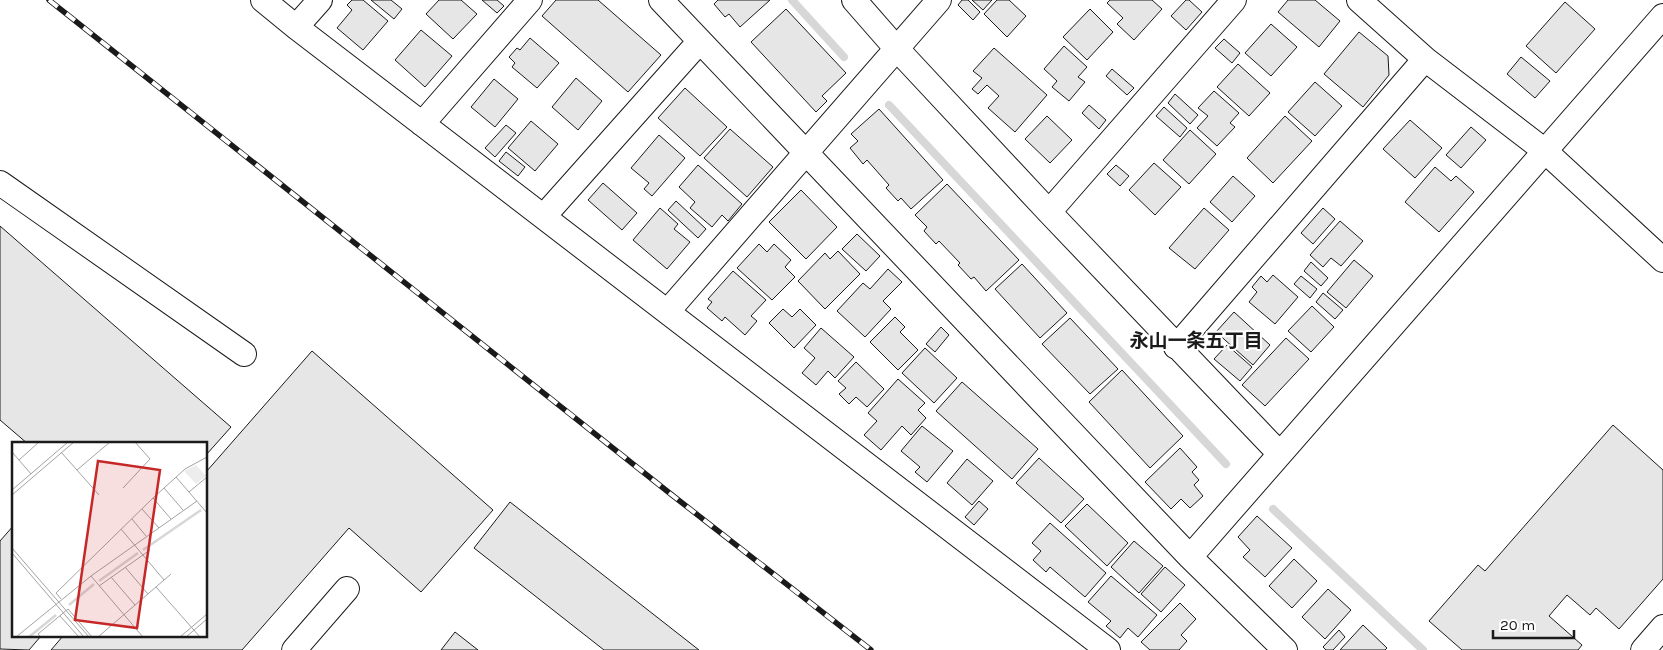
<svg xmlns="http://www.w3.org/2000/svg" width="1663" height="650" font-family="Karla,'Noto Sans JP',sans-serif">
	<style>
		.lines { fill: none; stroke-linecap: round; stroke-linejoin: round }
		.stream { stroke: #d7d7d7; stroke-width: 8 }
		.building { fill: #e6e6e6; stroke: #1a1a1a }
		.street-casing { stroke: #1a1a1a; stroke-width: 26 }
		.street { stroke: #fff; stroke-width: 24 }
		.rail-casing { stroke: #1a1a1a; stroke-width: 5.5 }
		.rail { stroke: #fff; stroke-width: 4; stroke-dasharray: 11; stroke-linecap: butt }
		.labels { text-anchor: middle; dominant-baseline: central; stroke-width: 4; stroke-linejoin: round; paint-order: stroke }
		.neighbourhood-label { font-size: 19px; font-weight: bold; fill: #1a1a1a; stroke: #fff }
		.inset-river { fill: none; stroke: #d7d7d7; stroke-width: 2.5 }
		.inset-road { fill: none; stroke: #a3a3a3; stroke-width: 1 }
		.view { fill: #c62828; fill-opacity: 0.15; stroke: #c62828; stroke-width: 2.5 }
		.inset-edge { fill: none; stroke: #1a1a1a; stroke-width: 2.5 }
	</style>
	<rect width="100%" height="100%" fill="#fff"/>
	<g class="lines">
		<path class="stream" d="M792,0L844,57
			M889,105L1226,464
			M1273,509L1423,650"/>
	</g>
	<path class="building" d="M352,0H363L388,21L363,50L337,28L352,10L347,5Z
		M371,0H391L402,9L394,19Z
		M439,0H461L477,14L453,39L426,14Z
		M482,0H497L504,6L497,13Z
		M556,0H598L661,55L628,92L542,16Z
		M718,0H770L740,27L729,14L725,17L714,4Z
		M962,0H968L980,12L973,20L958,5Z
		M972,0H992L983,10Z
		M997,0H1009L1026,16L1007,37L984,14Z
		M1110,0H1152L1162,9L1134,40L1117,24L1123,18L1107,3Z
		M1186,0H1189L1202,12L1186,30L1171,16Z
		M1288,0H1315L1340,21L1319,47L1278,12Z
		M1565,2L1595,29L1556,73L1526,46Z
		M786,9L846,73L822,96L827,101L816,112L751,42Z
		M1090,9L1113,32L1087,60L1063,37Z
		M1271,24L1297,47L1271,76L1245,53Z
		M421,30L452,56L425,87L395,60Z
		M1359,32L1388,56L1389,75L1363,107L1324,74Z
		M530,38L559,63L537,88L512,67L515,63L509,57L517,48L520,50Z
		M1224,39L1240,53L1232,63L1215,48Z
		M1064,46L1087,67L1078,77L1085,82L1069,101L1052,87L1057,81L1044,69Z
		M994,48L1047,95L1015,132L988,108L999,96L987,85L978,94L972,89L982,78L973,71Z
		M1521,57L1550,81L1535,98L1507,74Z
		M1238,64L1270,93L1249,116L1217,87Z
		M1112,69L1134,88L1127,95L1106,76Z
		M576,78L602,101L578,130L552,107Z
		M494,79L518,99L495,127L471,107Z
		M1315,82L1342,106L1315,136L1288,112Z
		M685,88L727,127L700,156L658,118Z
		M1214,91L1239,113L1230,123L1235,127L1217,146L1197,128L1208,116L1198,108Z
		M1175,94L1198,115L1190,124L1168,103Z
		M1089,105L1106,120L1099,129L1082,113Z
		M1164,107L1187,128L1180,137L1156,116Z
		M879,109L943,180L911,209L901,198L898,201L886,188L889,185L867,160L863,164L850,148L858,141L851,134Z
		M1047,116L1072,140L1050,163L1025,139Z
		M1285,116L1312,141L1273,183L1247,158Z
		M1410,120L1442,148L1415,178L1383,149Z
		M531,121L558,144L535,171L508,148Z
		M506,125L516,133L495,157L485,148Z
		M1471,127L1486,140L1461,168L1446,155Z
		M730,129L773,167L747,197L704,158Z
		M1190,130L1216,154L1189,184L1163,160Z
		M659,135L685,158L652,196L644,189L649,183L631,168Z
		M506,152L525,167L518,176L499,161Z
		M1154,163L1181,187L1155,215L1129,190Z
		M698,165L742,204L728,221L722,215L712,227L690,208L695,202L679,187Z
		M1116,165L1129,176L1120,186L1107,174Z
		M1435,167L1451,181L1456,176L1474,192L1439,232L1405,202Z
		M1233,176L1255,196L1232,222L1210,202Z
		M603,183L637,213L622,230L588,200Z
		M947,184L1019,260L986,291L974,277L971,279L958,265L960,263L939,241L936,244L924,231L927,227L915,215Z
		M801,190L837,227L806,259L769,222Z
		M676,201L706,229L698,238L668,210Z
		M660,208L678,224L674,229L690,242L667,269L633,240Z
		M1204,208L1229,230L1195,269L1169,248Z
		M1323,208L1335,219L1313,244L1301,233Z
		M1340,221L1363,241L1341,266L1331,258L1323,267L1310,255Z
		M0,226L231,427L206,455V444H28L0,420Z
		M857,234L880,256L866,271L842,249Z
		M759,244L767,252L774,244L791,260L785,267L795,277L772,300L737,268Z
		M838,251L860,274L825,309L798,281L825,253L830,259Z
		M1354,260L1373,276L1346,308L1327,292Z
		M1311,262L1328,278L1321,286L1304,271Z
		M1022,264L1067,313L1040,338L995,289Z
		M888,269L902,282L883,301L891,309L865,337L837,311L863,283L870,289Z
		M733,271L766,300L751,316L757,321L745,335L725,317L722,321L707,308L712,302L708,299Z
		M1273,275L1298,297L1275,324L1249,302L1257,292L1252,287L1261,276L1267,282Z
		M1301,276L1317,289L1310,298L1294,284Z
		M1323,293L1343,310L1335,319L1316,302Z
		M1312,306L1334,327L1311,352L1288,331Z
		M783,309L792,317L800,309L816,325L794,348L769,323Z
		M1234,312L1270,345L1253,365L1216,332Z
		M895,317L905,327L900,332L918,350L898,370L870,342Z
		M1070,318L1118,369L1090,394L1042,344Z
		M941,327L949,335L935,352L926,344Z
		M821,328L854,357L835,378L828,371L816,385L802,373L815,358L804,348Z
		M1286,338L1309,359L1265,406L1242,385Z
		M1227,345L1252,367L1240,381L1214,359Z
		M925,348L957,378L934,403L902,373Z
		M312,351L493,510L421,592L349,528L242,650H51L63,636H206V472Z
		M856,362L884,389L867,407L856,397L849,404L839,394L846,388L838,381Z
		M1122,370L1183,436L1150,468L1089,402Z
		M898,379L925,403L918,410L926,418L911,435L902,426L881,450L864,435L877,421L868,413Z
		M962,382L1038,449L1012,479L936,411Z
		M1613,425L1663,470V579L1619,629L1596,608L1590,615L1567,595L1549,616L1582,645L1578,650H1462L1429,621L1478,565L1485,571Z
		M922,426L953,451L927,482L915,472L920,467L901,451Z
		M1180,448L1197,467L1192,472L1199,480L1194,485L1203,496L1190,508L1181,499L1171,509L1145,482Z
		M1039,458L1084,499L1061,523L1016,483Z
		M967,459L993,481L972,505L947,483Z
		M979,501L988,509L974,525L965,517Z
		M510,502L699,650H604L474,548Z
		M1087,504L1128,543L1107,566L1065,526Z
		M1257,516L1292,548L1265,577L1243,557L1250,550L1238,537Z
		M1050,523L1106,573L1085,597L1050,567L1046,572L1033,560L1041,551L1032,543Z
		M14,525V636H41L29,650L0,649V541Z
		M1134,541L1163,566L1139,593L1111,567Z
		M1294,559L1317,581L1292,608L1269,586Z
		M1165,567L1185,585L1161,612L1141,594Z
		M1111,576L1157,615L1138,637L1128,628L1120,638L1106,626L1111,621L1088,602Z
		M1328,589L1351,610L1325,639L1302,617Z
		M1180,603L1196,619L1181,635L1187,641L1179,650H1150L1141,642Z
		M1363,625L1387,648L1385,650H1340Z
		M1339,630L1345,637L1333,650H1326L1323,647Z
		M455,632L478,650H441Z"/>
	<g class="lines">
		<g class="street-casing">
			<path id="street" d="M263,0L296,27L1108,650
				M661,0L1190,557L1285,650
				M854,0L896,48L1049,212L1280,454
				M1359,0L1425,59L1545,151L1663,260
				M296,27L320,0
				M422,124L530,0
				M0,183L244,354
				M1049,212L1234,0
				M544,216L700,41
				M668,311L939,0
				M1176,347L1425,59
				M1190,557L1663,16
				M294,650L347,589
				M1643,650L1663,627"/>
		</g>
		<use href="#street" class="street"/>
		<g class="rail-casing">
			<path id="rail" d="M49,0L672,495L871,650"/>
		</g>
		<use href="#rail" class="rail"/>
	</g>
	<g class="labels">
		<g class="neighbourhood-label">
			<text x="1196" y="341">永山一条五丁目</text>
		</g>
	</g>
	<g transform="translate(12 442)">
		<rect width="195" height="195" fill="#fff"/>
		<path d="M184,23L194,34L184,42L172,29Z" fill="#ededed"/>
		<path class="inset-river" d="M131,108L189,68M87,139L126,111M57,163L82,142M17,195L44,173"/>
		<path class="inset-road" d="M0,10L19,32M49,10L87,53M7,18L27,0M65,28L98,0M164,35L195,71M111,46L138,17L123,0M152,46L171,68M0,48L56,0M177,50L195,35M0,53L62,0M141,56L159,77M130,67L147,86M120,77L134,94M109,87L152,138M0,106L77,195M0,111L72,195M113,125L136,152M79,134L131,195M99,135L123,163M87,144L138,108M144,145L188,195M49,157L44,151L141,56L173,27L195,15M48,174L67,195M4,195L79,134L185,59M29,195L26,192L56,167L80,195M86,195L159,132M168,195L195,172M174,195L195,177"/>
		<path class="view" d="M86,19L148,28L125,186L63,178Z"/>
		<rect width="195" height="195" class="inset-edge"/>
	</g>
	<path d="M1493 630v8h81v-8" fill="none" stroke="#1a1a1a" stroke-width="2.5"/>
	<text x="1500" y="630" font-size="15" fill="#1a1a1a" stroke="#ffffff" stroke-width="4" paint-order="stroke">20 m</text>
</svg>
